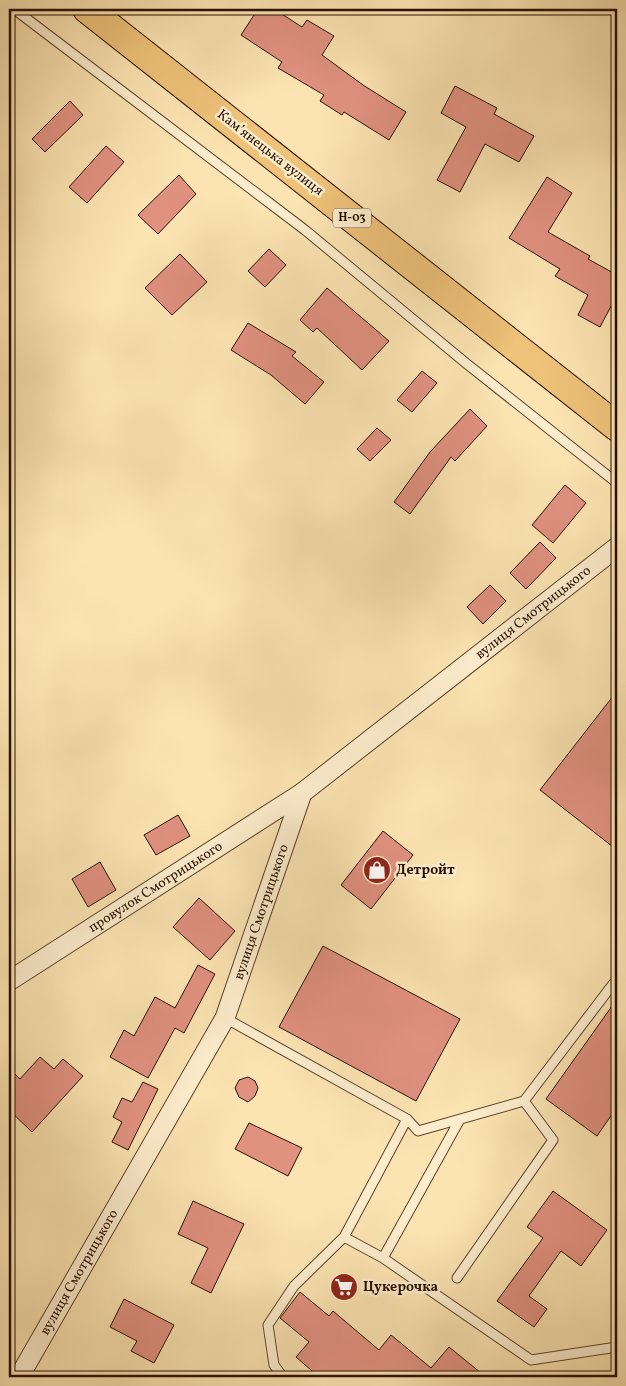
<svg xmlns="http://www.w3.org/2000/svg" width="626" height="1386" font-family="Vollkorn,serif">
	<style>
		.building { fill: #e09180; stroke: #280f00 }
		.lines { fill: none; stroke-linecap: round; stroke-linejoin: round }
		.service-casing { stroke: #5d442c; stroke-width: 11 }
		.minor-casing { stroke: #5d442c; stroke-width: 21 }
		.primary-casing { stroke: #280f00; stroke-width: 30 }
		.service { stroke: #fdedcd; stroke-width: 9 }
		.minor { stroke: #fdedcd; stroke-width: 19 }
		.primary { stroke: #eec279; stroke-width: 28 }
		.labels { text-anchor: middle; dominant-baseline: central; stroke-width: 5; stroke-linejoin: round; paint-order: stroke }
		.shield { fill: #fdedcd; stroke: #68523e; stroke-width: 1 }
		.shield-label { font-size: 12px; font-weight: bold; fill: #280f00 }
		.street-label { font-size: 14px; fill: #280f00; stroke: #fdedcd }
		.poi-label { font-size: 14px; font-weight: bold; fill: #280f00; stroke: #fdedcd; text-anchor: start }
	</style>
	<rect width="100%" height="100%" fill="#fce4b2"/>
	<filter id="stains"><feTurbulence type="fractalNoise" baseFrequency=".004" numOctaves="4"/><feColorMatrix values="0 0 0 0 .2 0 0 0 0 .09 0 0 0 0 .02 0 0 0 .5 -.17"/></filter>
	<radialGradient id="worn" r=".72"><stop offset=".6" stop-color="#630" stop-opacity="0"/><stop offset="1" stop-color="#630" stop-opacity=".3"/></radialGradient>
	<path class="building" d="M258,9H274L302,27L307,20L334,36L322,55L363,85L406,112L389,140L344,112L342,115L320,101L324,95L278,68L282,62L241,35Z
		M455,86L497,108L494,114L534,136L519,162L485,144L460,192L437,180L466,127L441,113Z
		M70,101L83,115L45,152L32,139Z
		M106,146L124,162L87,203L69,187Z
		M179,175L196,194L158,234L138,215Z
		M547,177L572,193L548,232L590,256L588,259L617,275V295L600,327L578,315L588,295L555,276L560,269L509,238Z
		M269,249L286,265L265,287L248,271Z
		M180,254L207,282L172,315L145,288Z
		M327,288L389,341L362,370L317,328L313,332L300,320Z
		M248,323L296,352L292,356L324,382L305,404L271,375L231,350Z
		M422,371L437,383L412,412L397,400Z
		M470,409L487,426L455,461L451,457L410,514L394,502L430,452Z
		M377,428L391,440L370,461L357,449Z
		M565,485L586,503L553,543L532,525Z
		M540,542L556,558L526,589L510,573Z
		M490,585L506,601L483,624L467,607Z
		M617,691V850L540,790Z
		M178,815L190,836L156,855L144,835Z
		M383,831L413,855L371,909L341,885Z
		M100,862L116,890L88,907L72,879Z
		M199,898L235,931L210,960L173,927Z
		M323,946L460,1019L416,1101L279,1027Z
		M198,965L215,974L184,1033L175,1028L148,1078L110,1057L124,1030L134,1036L155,997L175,1008Z
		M617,999V1107L597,1136L546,1099Z
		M40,1057L54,1069L63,1059L83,1076L32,1132L9,1110V1068L20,1079Z
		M248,1077L255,1081L258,1088L255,1096L248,1102L239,1097L235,1088L239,1080Z
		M143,1082L158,1089L128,1150L112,1142L122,1122L113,1117L122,1098L132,1102Z
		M249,1123L302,1148L288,1176L235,1149Z
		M553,1191L607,1230L581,1266L561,1251L529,1296L547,1309L534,1327L497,1301L543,1238L527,1227Z
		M193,1201L244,1224L211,1293L191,1283L208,1248L178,1234Z
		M300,1292L329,1316L333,1311L379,1350L391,1335L431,1368L449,1347L486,1377H319L296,1357L309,1342L280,1318Z
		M124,1299L174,1325L154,1363L131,1351L137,1341L110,1327Z"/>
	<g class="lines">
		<g class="service-casing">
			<path id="service" d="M14,9L305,230L467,364L617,483
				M225,1018L407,1119L344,1237L294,1286L268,1325L274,1365L283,1377
				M407,1119L418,1131L524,1101L613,984
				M344,1237L383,1258L531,1360L617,1347
				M383,1258L459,1121
				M457,1278L553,1140L524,1101"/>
		</g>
		<g class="minor-casing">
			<g id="minor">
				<path id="s1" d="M9,981L302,793"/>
				<path id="s2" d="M19,1377L225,1018L302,793L617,547"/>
			</g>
		</g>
		<g class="primary-casing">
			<path id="primary" d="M87,9L617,427"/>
		</g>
		<use href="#service" class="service"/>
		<use href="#minor" class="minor"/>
		<use href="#primary" class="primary"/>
	</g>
	<defs>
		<g id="shop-disc" transform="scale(1.4375)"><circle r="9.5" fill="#8f2418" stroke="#fdedcd"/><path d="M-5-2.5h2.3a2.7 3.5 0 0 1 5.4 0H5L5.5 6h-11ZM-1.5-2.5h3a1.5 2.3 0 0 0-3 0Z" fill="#fff"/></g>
		<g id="supermarket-disc" transform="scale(1.4375)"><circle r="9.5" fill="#8f2418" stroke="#fdedcd"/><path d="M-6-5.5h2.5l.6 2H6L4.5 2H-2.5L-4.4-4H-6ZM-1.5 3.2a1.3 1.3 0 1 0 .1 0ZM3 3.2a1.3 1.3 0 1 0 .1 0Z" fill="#fff"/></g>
	</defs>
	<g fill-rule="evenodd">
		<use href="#shop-disc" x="377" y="870"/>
		<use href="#supermarket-disc" x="344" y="1287"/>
	</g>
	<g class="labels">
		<rect class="shield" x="333" y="208.5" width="38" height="19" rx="4"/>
		<g class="shield-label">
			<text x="352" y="218">Н-03</text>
		</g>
		<g class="street-label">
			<text transform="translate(270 153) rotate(38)">Камʼянецька вулиця</text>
			<text stroke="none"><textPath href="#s2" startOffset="945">вулиця Смотрицького</textPath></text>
			<text stroke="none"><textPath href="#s1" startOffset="174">провулок Смотрицького</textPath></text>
			<text stroke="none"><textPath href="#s2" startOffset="526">вулиця Смотрицького</textPath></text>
			<text stroke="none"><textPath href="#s2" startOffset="121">вулиця Смотрицького</textPath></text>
		</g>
		<g class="poi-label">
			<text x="396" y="870">Детройт</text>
			<text x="363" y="1287">Цукерочка</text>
		</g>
	</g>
	<rect width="626" height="1386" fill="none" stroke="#fce4b2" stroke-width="30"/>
	<rect x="10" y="10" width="606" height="1366" fill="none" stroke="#280f00" stroke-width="2.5"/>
	<rect x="15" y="15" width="596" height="1356" fill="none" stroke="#280f00"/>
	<rect width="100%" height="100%" filter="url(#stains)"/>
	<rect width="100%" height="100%" fill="url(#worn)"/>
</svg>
